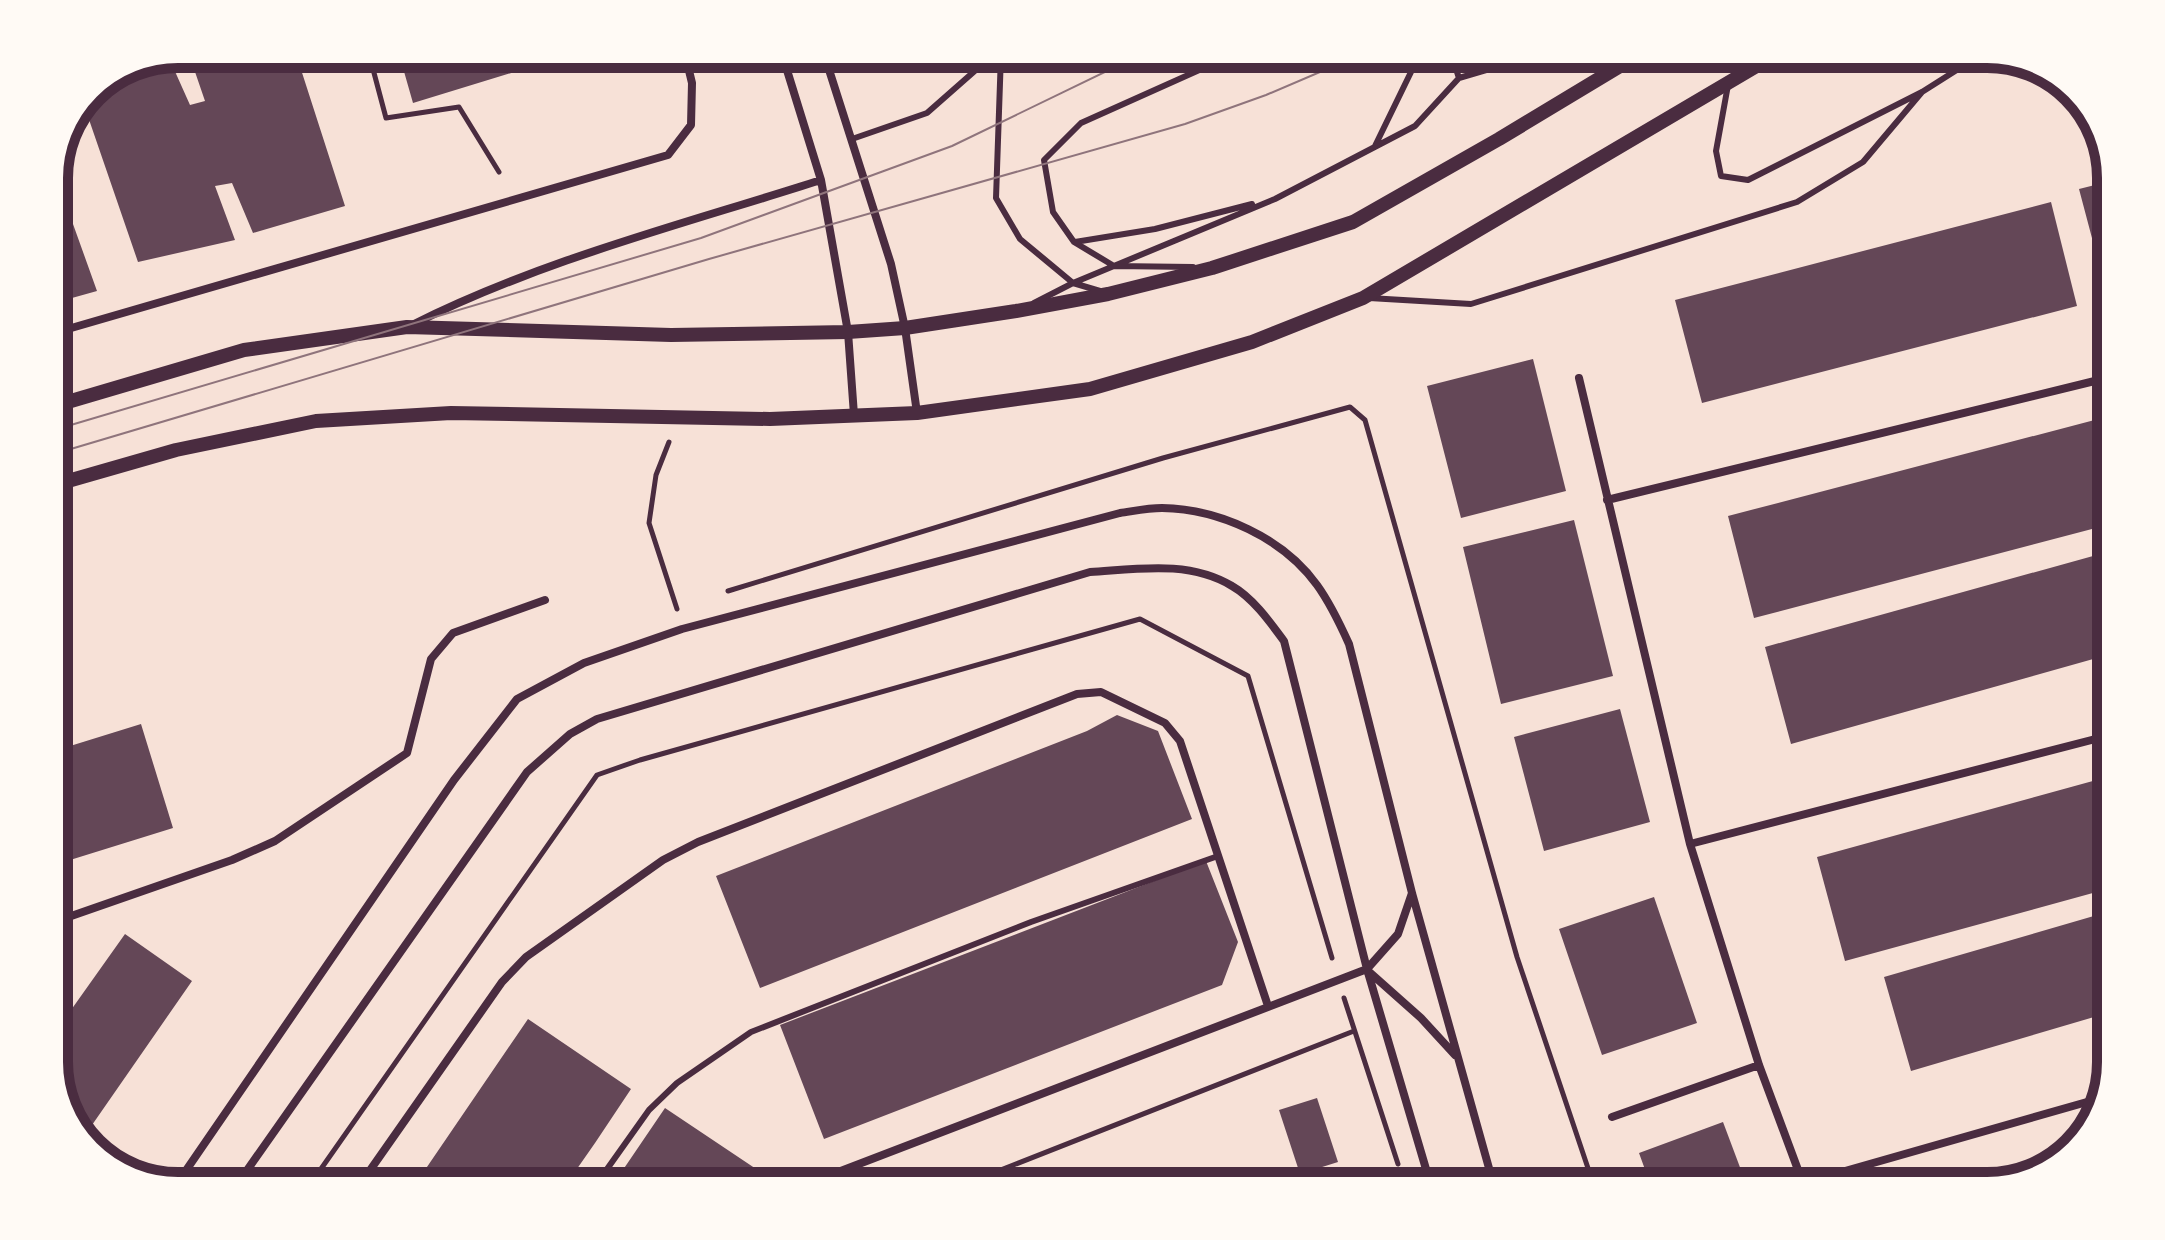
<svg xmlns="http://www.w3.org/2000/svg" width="2165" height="1240" font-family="Karla,sans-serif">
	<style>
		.building { fill: #644757 }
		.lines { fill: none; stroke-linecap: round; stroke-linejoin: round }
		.path { stroke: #4a2c40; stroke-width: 5 }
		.service { stroke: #4a2c40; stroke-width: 6 }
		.minor { stroke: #4a2c40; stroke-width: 8 }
		.tertiary { stroke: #4a2c40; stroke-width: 14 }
		.tram { stroke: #8f747c; stroke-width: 2 }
		.rim { fill: none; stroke: #4a2c40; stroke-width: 10 }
	</style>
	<rect width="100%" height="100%" fill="#f7e1d7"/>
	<path class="building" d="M230,54H296L345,206L253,233L232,183L215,186L235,240L138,262L84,105L89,94L173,67L190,105L205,101L193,66Z
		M399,54H570V55L413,103Z
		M54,171L97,291L54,303Z
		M2111,181V290L2106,291L2079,189Z
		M2051,202L2077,306L1702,403L1675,300Z
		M1533,359L1566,491L1461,518L1427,386Z
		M2106,417L2111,434V524L1754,618L1728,516Z
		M1574,520L1613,676L1501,704L1463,547Z
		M2111,551V654L1791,744L1765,647Z
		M1620,709L1650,822L1544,851L1514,737Z
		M1117,715L1158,731L1192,819L760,988L716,876L1087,731Z
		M141,724L173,828L54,865V751Z
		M2111,776V888L1845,961L1817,857Z
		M1206,861L1238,942L1222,985L824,1139L780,1025Z
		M1654,897L1697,1023L1602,1055L1559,929Z
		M2111,911V1012L1911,1071L1884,977Z
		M125,934L192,981L83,1138L75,1130L54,1069V1034Z
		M528,1019L631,1089L595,1143L565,1186H414Z
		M1317,1098L1338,1162L1300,1174L1279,1110Z
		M665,1108L765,1175L757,1186H612Z
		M1723,1122L1747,1186H1651L1639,1153Z
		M2058,1161L2049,1169L1987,1186H1971Z"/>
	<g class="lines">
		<path class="path" d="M369,54L386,118L459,107L499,172
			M669,442L656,475L649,523L677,609
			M728,591L1163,458L1350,407L1365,420L1517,957L1594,1186
			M1344,998L1398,1164
			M309,1186L597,775L640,760L1140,619L1248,676L1332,958
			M960,1186L1354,1031"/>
		<path class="service" d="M1001,54L996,198L1020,239L1073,283L1100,291
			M1173,54L1203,68
			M1451,54L1459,78
			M1728,85L1716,151L1721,176L1748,180L1922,92L1982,54
			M852,139L927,113L994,54
			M1375,146L1411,72L1407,54
			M1075,242L1155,229L1252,204
			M1193,267L1114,266L1074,242L1053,212L1044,160L1081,123L1235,54
			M1369,298L1471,304L1797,202L1863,162L1922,92
			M1034,303L1073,283L1275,199L1415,126L1459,78L1541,54
			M595,1186L649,1110L677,1083L751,1032L1031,922L1218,856"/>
		<path class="minor" d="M782,54L821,180L848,332L854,415
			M824,54L891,264L905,328L917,413
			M412,325C541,260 684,224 821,180
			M54,333L668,155L691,125L692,83L685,54
			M1579,378L1690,844L1759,1065L1804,1186
			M1607,500L2111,377
			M1690,844L2111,735
			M54,922L232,860L275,841L407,753L431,659L453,633L545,600
			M1367,970L1421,1018L1455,1055
			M1612,1117L1759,1065
			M1803,1183L2101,1098
			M176,1185L454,780L517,699L584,663L682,629L1120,513C1134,511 1148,508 1162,508C1220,509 1283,538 1317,585C1330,603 1340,624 1349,644L1412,893L1494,1186
			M236,1186L527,772L570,734L597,719L1090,572C1138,569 1189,560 1232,586C1253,598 1270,622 1284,641L1367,969L1431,1186
			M359,1186L502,982L526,957L663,860L698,842L1077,694L1101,692L1165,723L1180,741L1268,1006
			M814,1186L825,1177L1367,969L1398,934L1412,893"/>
		<path class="tertiary" d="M54,406L244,350L407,327L671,335L848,332L905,328L1016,311L1108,294L1212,268L1353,222L1499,139L1640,54
			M54,485L176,450L316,421L451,413L770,419L917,413L1090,389L1252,342L1363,298L1777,54"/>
		<path class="tram" d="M54,430L701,238L952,146L1142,54
			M54,454L709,259L1185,124L1266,95L1362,54"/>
	</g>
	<path d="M0 0H2165V1240H0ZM178 68H1987A110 110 0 0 1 2097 178V1062A110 110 0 0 1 1987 1172H178A110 110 0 0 1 68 1062V178A110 110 0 0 1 178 68Z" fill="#fffaf5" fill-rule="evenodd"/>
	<path class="rim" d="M178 68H1987A110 110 0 0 1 2097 178V1062A110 110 0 0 1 1987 1172H178A110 110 0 0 1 68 1062V178A110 110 0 0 1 178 68Z"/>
</svg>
